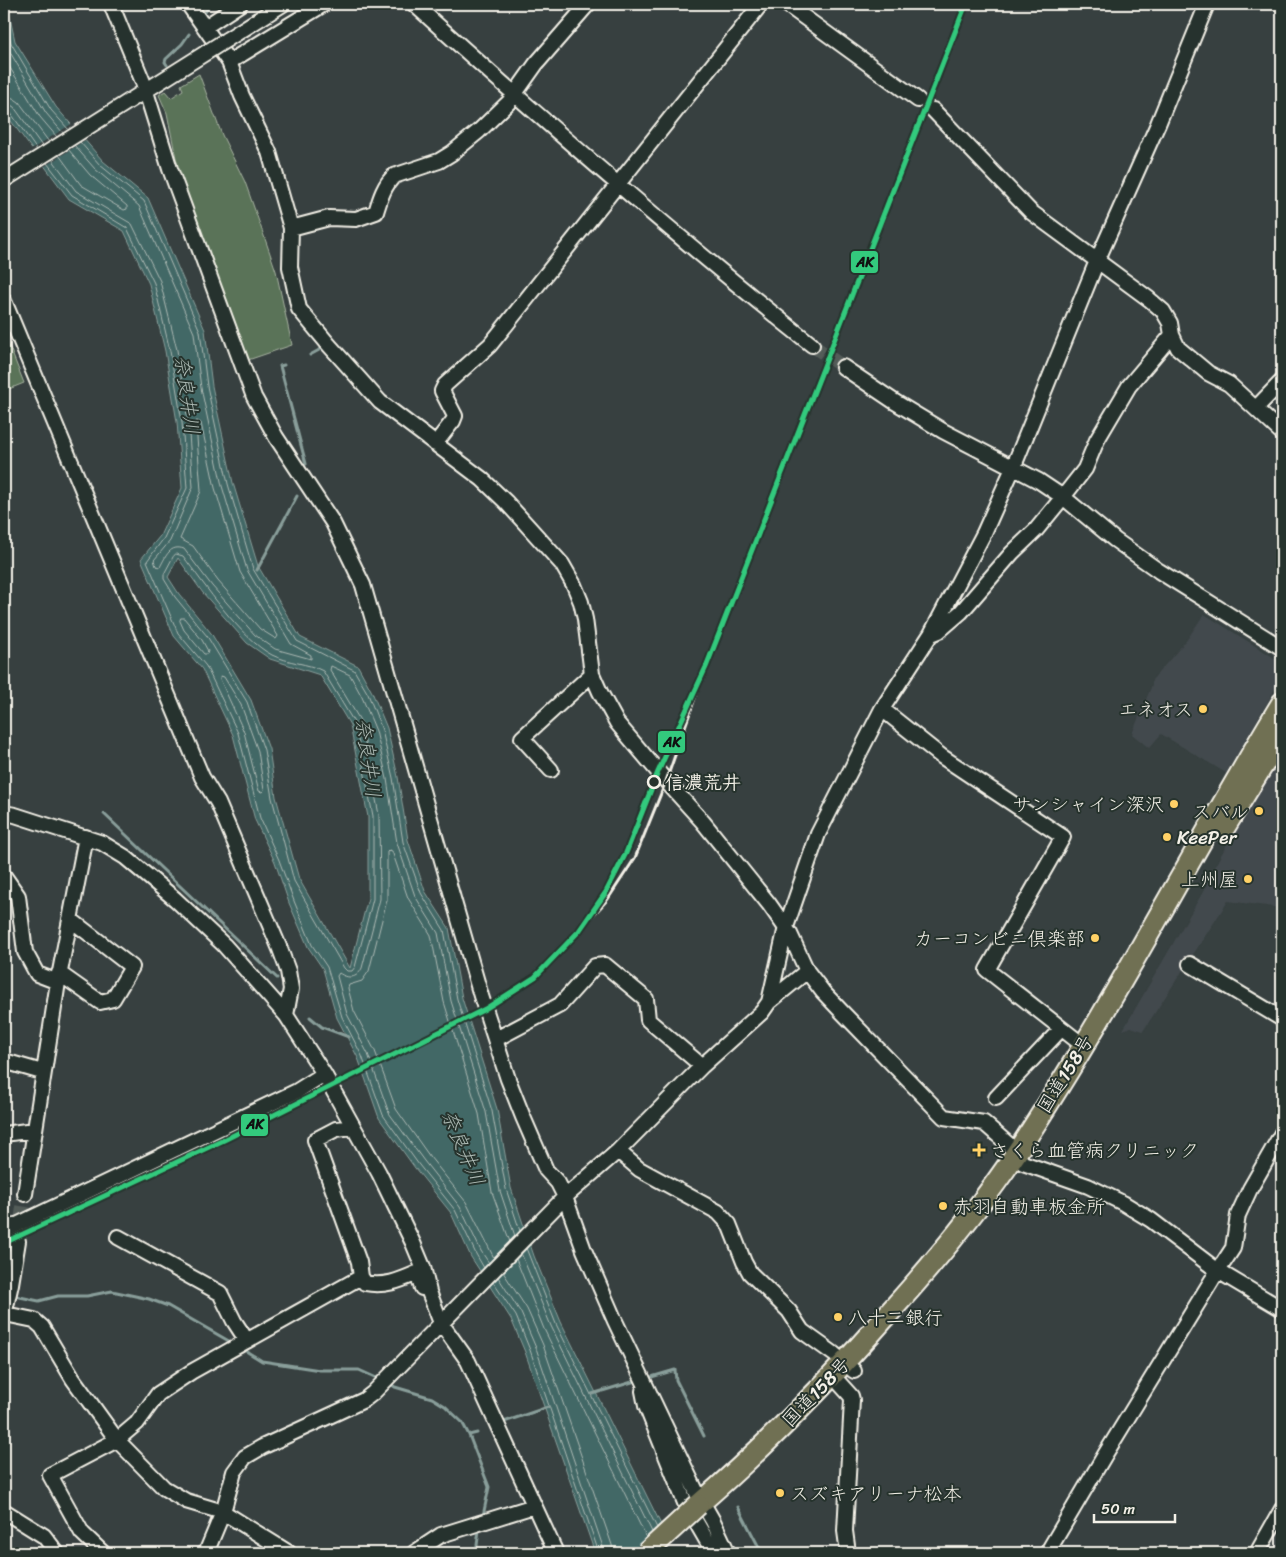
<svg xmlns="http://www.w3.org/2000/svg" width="1286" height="1557" font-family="Sriracha,'Klee One',sans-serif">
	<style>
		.built { fill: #43494d }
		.green { fill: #5a7359; stroke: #a7b2a0 }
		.water { fill: #426766; stroke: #899e9a; fill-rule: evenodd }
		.pier { fill: #374040 }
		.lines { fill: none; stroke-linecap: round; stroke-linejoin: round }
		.shore { stroke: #adbab4; stroke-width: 1 }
		.stream { stroke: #899e9a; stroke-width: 3 }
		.minor-tunnel { stroke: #535b59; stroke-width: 14; stroke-dasharray: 14 7; stroke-linecap: butt }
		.minor-casing { stroke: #f4f1e8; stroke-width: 18 }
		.highway-casing { stroke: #f4f1e8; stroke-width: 24 }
		.minor { stroke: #26332d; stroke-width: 14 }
		.highway { stroke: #706f52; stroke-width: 20 }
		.rail { stroke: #f4f1e8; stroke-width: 3 }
		.minor-bridge-casing { stroke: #f4f1e8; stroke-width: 18; stroke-linecap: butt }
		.highway-bridge-casing { stroke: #f4f1e8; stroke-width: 24; stroke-linecap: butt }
		.minor-bridge { stroke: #26332d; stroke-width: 14 }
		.highway-bridge { stroke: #706f52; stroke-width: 20 }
		.rail-1-casing { stroke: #26332d; stroke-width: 9 }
		.rail-1 { stroke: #33ca7d; stroke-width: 5 }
		.poi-dot { fill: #ffd166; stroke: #26332d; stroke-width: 2 }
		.stop-dot { fill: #26332d; stroke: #f4f1e8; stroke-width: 2.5 }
		.labels { text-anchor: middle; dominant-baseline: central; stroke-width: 4; stroke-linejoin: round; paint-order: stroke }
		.poi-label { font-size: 19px; fill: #f4f1e8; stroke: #26332d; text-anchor: end }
		.stop-label { font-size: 19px; font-weight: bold; fill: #f4f1e8; stroke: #26332d; text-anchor: start }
		.street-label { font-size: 19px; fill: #f4f1e8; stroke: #26332d }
		.water-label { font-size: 20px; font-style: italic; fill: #adbab4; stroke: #26332d }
		.line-badge { stroke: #26332d; stroke-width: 2 }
		.pale-badge-label { font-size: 14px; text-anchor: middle; font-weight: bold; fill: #111 }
	</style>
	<rect width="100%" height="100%" fill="#374040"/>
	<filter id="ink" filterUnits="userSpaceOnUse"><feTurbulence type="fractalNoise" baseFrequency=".02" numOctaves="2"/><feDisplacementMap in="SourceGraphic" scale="10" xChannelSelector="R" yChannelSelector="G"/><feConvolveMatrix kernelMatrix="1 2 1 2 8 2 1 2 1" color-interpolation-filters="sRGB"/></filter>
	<g filter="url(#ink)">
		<path class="built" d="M1204,614L1279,661L1282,677L1226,773L1161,734L1149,748L1132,734L1152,685V680L1186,641Z
			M1282,753V901L1281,908L1228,901L1143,1031L1131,1027L1123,1030L1207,885L1205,884L1240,821L1280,754Z"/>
		<path class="green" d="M199,74L222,135L245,182L264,236L276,271L292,345L245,361L180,178L167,113L159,95L165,91L171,98L183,90L181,85Z
			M4,333L24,383L4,391Z"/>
		<path class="water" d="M4,4H7L15,41L56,107L103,161L148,198L205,330L212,386L233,483L258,566L300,637L358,666L372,692L387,728L398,777L408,840L425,891L449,928L462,998L497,1109L511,1188L534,1256L561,1322L675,1553H595L525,1352L511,1319L471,1257L451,1213L415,1168L379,1118L358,1058L337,1018L323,969L308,947L289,903L275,862L255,820L233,735L202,669L174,636L141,559L160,536L182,488L177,422L165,351L149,284L124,231L69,199L5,113ZM178,558L203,593L247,643L270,659L320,675L350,725L368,817V898L350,968L299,879L276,797L269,749L251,700L211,633L179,594L168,577Z"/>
		<path class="pier" d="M73,123L87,139L42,168L29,151Z
			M663,1522L677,1553H630Z"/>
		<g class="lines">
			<path class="shore" d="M4,14L11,43L51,110L69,130
				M4,42L46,113L63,133
				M4,58L40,117L57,137
				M4,96L13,98L19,102L49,142
				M4,103L9,104L14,107L42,146
				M4,110L10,112L37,150
				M80,142L100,165L144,201L200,331L207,386L228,484L253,569L297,641L354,670L368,694L382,730L393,778L403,842L421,893L444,930L457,999L492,1111L506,1189L520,1231
				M59,155L81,185L124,210L127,209V206L90,175L68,149
				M52,159L76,191L132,224L160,281L177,350L188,421L193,487L170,541L154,560L156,566L160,567C166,556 170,544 184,549L212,586L255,635L275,649L311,659V655L291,644L247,570L222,486L201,388L194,333L139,206L95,169L74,145
				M47,163L72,195L127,228L154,283L170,351L182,422L187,488L164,538L147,561L178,633L206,666L238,733L260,818L279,860L294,901L312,945L327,967L342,1017L362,1056L383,1115L419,1165L455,1210L476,1254L484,1268
				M197,421L201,423L215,488L240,572L278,636L276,639L260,629L218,581L193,546L180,539L201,491L196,424Z
				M176,554L183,556C204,584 241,639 272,655C288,663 308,663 323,671L355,724L373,816V899L355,967L352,971H347L344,968L294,881L272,798L264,750L247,702L207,636L175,597L164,579V574L173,557Z
				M181,618H184L202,640L208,651L207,654H204L184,630L180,621Z
				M221,676L224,677L241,705L258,751L264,790L262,792L259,791L244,732L220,679Z
				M526,1248L556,1324L657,1528
				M521,1253L551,1326L652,1532
				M494,1258L466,1202L430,1157L396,1109L375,1051L354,1011L348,988L349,985L362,981L369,971L387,900V852L389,850L392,851L408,898L431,935L444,1002L479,1114L492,1192L510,1242
				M516,1259L544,1329L646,1537
				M489,1263L481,1251L460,1207L424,1161L389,1113L368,1054L347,1014L337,976L339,973C348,979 357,979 362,968L380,899L379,815L361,722L330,670L331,666L350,675L362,697L376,731L387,779L397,843L415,896L438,933L451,1001L486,1112L500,1191L515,1236
				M503,1272L527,1309L543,1345L612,1545L613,1553
				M498,1277L521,1313L536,1348L605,1553
				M493,1282L516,1316L530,1350L599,1553"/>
			<path class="stream" d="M204,14L210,4
				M167,65L165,62L166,59L182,44L189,34
				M310,355L321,349
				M284,365L280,366L306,464
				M257,570L297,496
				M4,737L9,744
				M104,814L277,978
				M310,1017L322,1027L349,1037
				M12,1294L15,1296L39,1301L58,1296H87L112,1291L149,1299L168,1306L234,1344
				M241,1348L262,1361L320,1370H359L381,1380
				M648,1378L675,1370L676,1380L704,1436
				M389,1383L395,1387L432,1398L445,1406L462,1422L469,1435L489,1487L483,1516
				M592,1394L639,1380
				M504,1422L548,1407
				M469,1435L477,1433
				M738,1507L762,1553
				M476,1553L479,1530"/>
			<path class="minor-tunnel" d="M812,345L843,367
				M18,1241L25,1194"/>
			<g class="minor-casing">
				<path id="minor" d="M111,4L143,82L170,169L254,397L276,437L333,523L363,585L481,996L508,1079L523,1117L546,1170L558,1183L565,1197L584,1250L615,1321L697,1493L713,1521L728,1553
					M188,4L229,62L242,96L269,152L291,228L290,267L299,309L329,345L380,402L482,479L506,502L562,564L574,585L581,602L585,619L592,674L600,692L617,723L666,781L703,822L769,904L790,934L807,971L823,992L843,1013L944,1117L984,1123L1008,1144L1023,1163L1088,1186L1123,1203L1151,1220L1218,1271L1282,1309
					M414,4C543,121 675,236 812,345
					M786,4L918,100
					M205,27L240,4
					M226,40L283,4
					M229,62L324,4
					M933,110L1031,212L1149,299L1163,311L1170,323L1172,335L1178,348L1208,373L1229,384L1282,433
					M4,180L207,52
					M291,228L329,218L356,219L376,212C380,199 384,185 394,176L439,161L452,153L479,131L509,102L536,64L588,4
					M4,301L202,777L218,803L280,949L288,971L291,989L286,1015
					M843,367L895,402L943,431L1039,481L1063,497L1115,540L1159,571L1282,648
					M1256,408L1282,381
					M435,444L453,421L455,416L442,391L445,385L490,345L761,4
					M934,633L939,631L961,612L1012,553L1036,530L1063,497L1085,469L1097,440L1129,386L1172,335
					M882,709L941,756L1063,837L987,970L1084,1046
					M551,770L522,738L592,674
					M4,813L15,815L102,843L125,857L175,899L224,945L286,1015L324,1074L379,1173L413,1243L423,1267L429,1292L441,1323L468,1361L556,1553
					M4,876L18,896L25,952L37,974L58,982
					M1190,964L1282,1019
					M59,973L100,1002L113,999L132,967L70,919
					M769,1002L807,971
					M496,1039L560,1005L595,966L605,965L646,999L648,1020L702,1066
					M4,1061L42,1072
					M996,1098L1061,1029
					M4,1134L34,1130
					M618,1151L639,1169L718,1212L729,1224L744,1262L750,1273L789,1311L802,1331L834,1354L854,1371
					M25,1194L58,982L86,837
					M4,1231L297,1091L324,1074
					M118,1237L220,1293L234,1321L247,1341
					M361,1277L365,1283C384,1287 399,1281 417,1273L422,1288
					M5,1314L34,1320L42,1327L73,1379L117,1440L164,1488L186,1501L223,1512L289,1553
					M4,1315L11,1284L18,1241
					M832,1375L851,1396L852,1400L845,1531L848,1553
					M643,1391L646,1406L685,1503L714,1553
					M4,1511L44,1536L57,1553
					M103,1553L82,1533L50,1475L117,1440L137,1423L158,1394L191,1372L361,1277L359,1262L315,1140L336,1129L353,1127
					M206,1553L223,1512L234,1472L245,1457L262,1447L364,1400L373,1393L565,1197L618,1151L702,1066L762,1012L769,1002L786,927L818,834L882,709L931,634L984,533L1013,468L1097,261L1158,124L1207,4
					M414,1553L441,1535L534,1506
					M1047,1553L1106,1453L1212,1280L1233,1248L1238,1215L1250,1189L1282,1133
					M1257,1553L1282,1509"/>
			</g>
			<g class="highway-casing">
				<path id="highway" d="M1223,830L1282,734
					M698,1505C766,1446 830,1380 889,1313C935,1262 979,1209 1017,1152C1113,1007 1192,851 1282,703"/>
			</g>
			<use href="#minor" class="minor"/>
			<use href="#highway" class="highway"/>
			<path class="rail" d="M579,931L608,899L635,858L666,781L706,667"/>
			<g class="minor-bridge-casing">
				<path id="minor-bridge" d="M207,52L226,40"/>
			</g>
			<g class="highway-bridge-casing">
				<path id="highway-bridge" d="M646,1553L698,1505"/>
			</g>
			<use href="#minor-bridge" class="minor-bridge"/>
			<use href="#highway-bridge" class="highway-bridge"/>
			<g class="rail-1-casing">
				<path id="rail-1" d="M4,1243L224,1140L485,1009L535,977L579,931L606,892L626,853L658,772L706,667L966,4"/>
			</g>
			<use href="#rail-1" class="rail-1"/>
		</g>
	</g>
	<g class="poi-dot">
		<circle cx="1203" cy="709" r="5"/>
		<circle cx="1174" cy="804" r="5"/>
		<circle cx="1259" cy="811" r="5"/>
		<circle cx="1167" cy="837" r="5"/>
		<circle cx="1248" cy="879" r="5"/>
		<circle cx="1095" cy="938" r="5"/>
		<path d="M976.5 1142.5h5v5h5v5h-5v5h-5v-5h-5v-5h5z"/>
		<circle cx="943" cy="1206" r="5"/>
		<circle cx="838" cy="1317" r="5"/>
		<circle cx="780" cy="1493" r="5"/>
	</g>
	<circle class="stop-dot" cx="654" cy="782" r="6"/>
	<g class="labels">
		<g class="poi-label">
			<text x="1193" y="709">エネオス</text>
			<text x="1164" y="804">サンシャイン深沢</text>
			<text x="1249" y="811">スバル</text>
			<text x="1177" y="837" text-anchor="start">KeePer</text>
			<text x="1238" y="879">上州屋</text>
			<text x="1085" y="938">カーコンビニ倶楽部</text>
			<text x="990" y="1150" text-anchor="start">さくら血管病クリニック</text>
			<text x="953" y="1206" text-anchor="start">赤羽自動車板金所</text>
			<text x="848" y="1317" text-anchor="start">八十二銀行</text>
			<text x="790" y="1493" text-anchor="start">スズキアリーナ松本</text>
		</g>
		<g class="stop-label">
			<text x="665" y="782">信濃荒井</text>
		</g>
		<g class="street-label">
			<text transform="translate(1065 1074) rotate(-58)">国道158号</text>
			<text transform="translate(816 1392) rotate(-46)">国道158号</text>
		</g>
		<g class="water-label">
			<text transform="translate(187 395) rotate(82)">奈良井川</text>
			<text transform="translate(368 758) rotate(82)">奈良井川</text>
			<text transform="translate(463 1148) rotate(67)">奈良井川</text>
		</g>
	</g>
	<g class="line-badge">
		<rect x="850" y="250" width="29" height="24" rx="5" fill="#33ca7d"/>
		<rect x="657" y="730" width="29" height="24" rx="5" fill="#33ca7d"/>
		<rect x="240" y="1113" width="29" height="24" rx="5" fill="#33ca7d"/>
	</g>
	<g class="pale-badge-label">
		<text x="865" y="267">AK</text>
		<text x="672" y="747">AK</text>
		<text x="255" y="1129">AK</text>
	</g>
	<rect width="1286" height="1557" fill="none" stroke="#26332d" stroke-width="20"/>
	<rect x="10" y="10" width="1266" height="1537" fill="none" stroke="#f4f1e8" stroke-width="2" filter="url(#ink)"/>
	<path d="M1094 1514v8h81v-8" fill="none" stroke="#f4f1e8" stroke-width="2.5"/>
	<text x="1101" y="1514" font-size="15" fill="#f4f1e8" stroke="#26332d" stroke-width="4" paint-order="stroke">50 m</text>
</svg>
